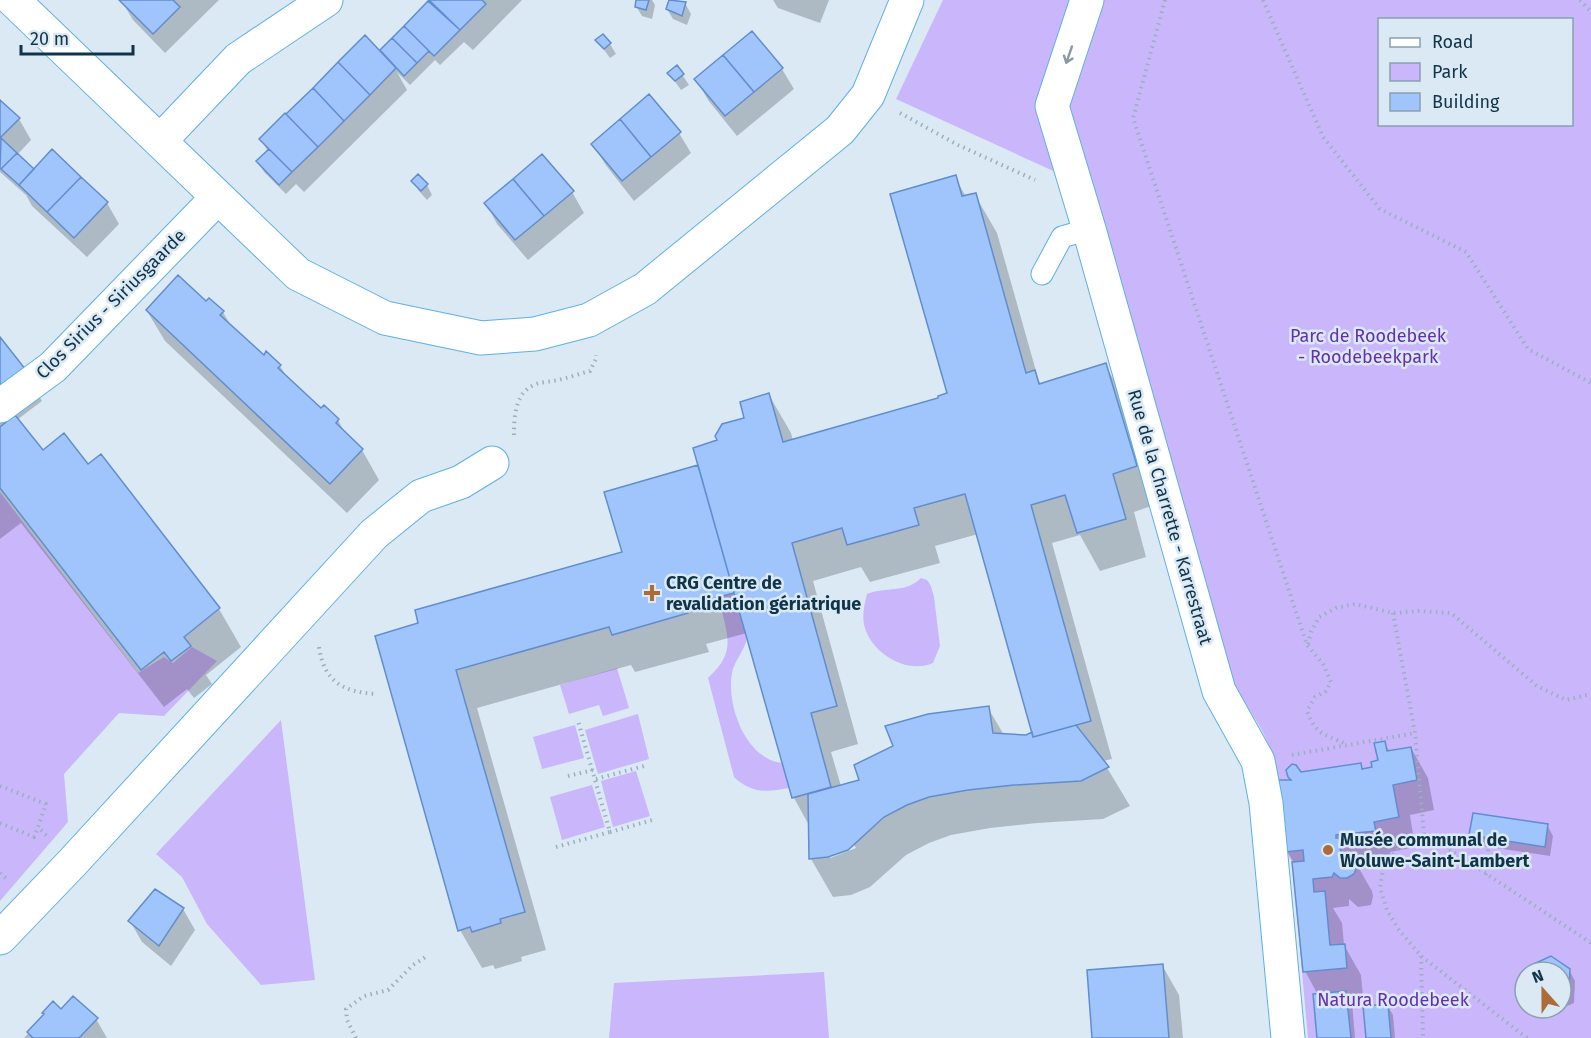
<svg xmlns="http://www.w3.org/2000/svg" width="1591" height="1038" font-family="'Fira Sans',sans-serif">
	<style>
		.green { fill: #cab6fb; fill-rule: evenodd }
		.shadow { fill: #0003; fill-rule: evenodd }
		.building { fill: #a0c5fc; stroke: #618dce; stroke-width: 1.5 }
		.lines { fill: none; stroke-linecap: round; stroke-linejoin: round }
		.service-casing { stroke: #5eb1e4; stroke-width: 23 }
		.minor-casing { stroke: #5eb1e4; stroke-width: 35 }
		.path { stroke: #9ab0be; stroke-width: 4; stroke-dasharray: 1.5 4.5; stroke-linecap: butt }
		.service { stroke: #fff; stroke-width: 21 }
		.minor { stroke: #fff; stroke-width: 33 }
		.oneway { stroke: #889aa4 }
		.poi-dot { fill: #ad6c37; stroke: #dae9f4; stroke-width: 2 }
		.labels { text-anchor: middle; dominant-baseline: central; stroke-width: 5; stroke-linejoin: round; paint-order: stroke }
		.street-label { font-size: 18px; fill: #103449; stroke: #dae9f4 }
		.park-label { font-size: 18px; fill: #672eb3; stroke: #dae9f4 }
		.poi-label { font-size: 18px; font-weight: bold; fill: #103449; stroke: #dae9f4; text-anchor: start }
	</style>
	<rect width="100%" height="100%" fill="#dae9f4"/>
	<path class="green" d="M943,0H1077L1060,174L896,99Z
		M1102,0H1591V1038H1308L1292,862C1276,837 1281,781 1270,749C1265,731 1244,702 1233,685L1068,109ZM1380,20H1572V124H1380ZM1525,972H1561V1008H1525Z
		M0,492L138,673L164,657L173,663L192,647L217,661L164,716L119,713L64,774L68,822L0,901Z
		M921,578L927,580L931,586L934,597L940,646L933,663C908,674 876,656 866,631C861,619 864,606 867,594C886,586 905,594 921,578Z
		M734,593C737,602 747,631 747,638C745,650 734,661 732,673C726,705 746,759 782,763L789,788C767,792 752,794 734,777L708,678C741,648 723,632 720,596Z
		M617,668L629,708L603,716L599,705L569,714L560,685Z
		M638,714L649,759L598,774L585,730Z
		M281,720L315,980L261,985L207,924L182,877L156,854Z
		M575,725L584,758L542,769L533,737Z
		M636,771L650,816L613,827L601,781Z
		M592,785L605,827L562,840L550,797Z
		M824,972L829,1038H609L614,983Z"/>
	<path class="shadow" d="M121,0H219L165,53L133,20Z
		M431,0H522L473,50L464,42L440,65L435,60L410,85L397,72L407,90L304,192L296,184L286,194L264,172L258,162L268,152L261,139L365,37L386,58L382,51Z
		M638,0H652L655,5L652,19L642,16L636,6Z
		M671,0L685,3L691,14L687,25L673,19L667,9Z
		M773,0H829L820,23L778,8Z
		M597,40L610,44L616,54L610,58Z
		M677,67L689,85L681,90L669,73Z
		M782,69L794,89L737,136L708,100L696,79Z
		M0,102L19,119L31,140L17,155L34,171L107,203L119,224L87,257L32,206L26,195L0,172Z
		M679,133L691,153L634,201L605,164L593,144Z
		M955,177L966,197L975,195L997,233L1038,378L1041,385L1105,365L1127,403L1157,504L1134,512L1146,557L1100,571L1080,535L1052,543L1112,759L1103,761L1130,806L1103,819L1037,823L990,828L951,835L929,843L906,855L870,887L851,895L833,897L811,859L810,827L794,798L747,633L706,644L709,652L635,672L631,665L477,708L546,950L521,957L522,961L495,969L493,965L482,968L460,930L377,637L624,553L719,441L746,419L769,395L791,433L793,441L940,399L948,394ZM978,534L1034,733L1026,736L1004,735L988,708L913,718L887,727L894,747L860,781L841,786L831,752L858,744L813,581L861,567L870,582L940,563L935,546ZM854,845L856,848L830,858V855Z
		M413,181L427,185L432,195L427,200L419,191Z
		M572,192L584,213L528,260L497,224L486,203Z
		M206,303L223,312L231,326L264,357L267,354L280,366L288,379L321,411L338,420L346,435L362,450L379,480L347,513L165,341L147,311Z
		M0,339L24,371L42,401L17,420L43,452L88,466L101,456L219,609L241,647L206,675L212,684L194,698L187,689L164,707L21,523L0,539Z
		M1384,743L1390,752L1411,748L1428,778L1434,810L1410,815L1415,847L1390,852L1392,861L1357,865L1372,891L1373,896L1371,905L1358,907L1349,899V906L1333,908L1342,923L1344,945L1361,975L1363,997L1349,999L1352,1002L1355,1038H1319L1318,995L1305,971L1294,863L1287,851L1292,781L1300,773L1360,765L1364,770L1373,768L1379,762Z
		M1547,825L1553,836L1550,856L1477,845L1471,835Z
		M183,909L195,930L171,966L142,942L130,921Z
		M1162,965L1179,995L1183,1038H1094Z
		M1569,970L1575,981L1574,1003L1553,1012L1547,1008H1561V972H1530Z
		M1387,1005L1393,1015L1395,1038H1367Z
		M61,1011L96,1019L107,1038H24L45,1015Z"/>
	<path class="building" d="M119,0H173L180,7L153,34Z
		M429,0H482L486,4L460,30Z
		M636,0H649L646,10L635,7Z
		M669,0L686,2L682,16L666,9Z
		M428,1L460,30L434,56L404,26Z
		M404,26L429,51L417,63L392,38Z
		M752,31L783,68L754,92L723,55Z
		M603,34L611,43L604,49L595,40Z
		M365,35L396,68L370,95L338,62Z
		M392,38L417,63L404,76L380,50Z
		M723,55L754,92L725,116L694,79Z
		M338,62L370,95L344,121L313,88Z
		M677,65L684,74L675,81L667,73Z
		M313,88L344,121L318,147L286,114Z
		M649,94L681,132L651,157L620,119Z
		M0,100L20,118L0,138Z
		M285,113L318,147L292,172L259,139Z
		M620,119L651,157L622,181L591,144Z
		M1,138L17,153L1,169L0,168Z
		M52,149L81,177L47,212L19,185Z
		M269,149L292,172L279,185L256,161Z
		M17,153L34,169L19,185L1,169Z
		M542,154L574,191L544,216L513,179Z
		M418,174L428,184L421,191L411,181Z
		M956,175L962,196L976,193L1026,373L1035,370L1039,384L1106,363L1137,466L1113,474L1126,519L1077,533L1065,495L1031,505L1091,721L1033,737L965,494L914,508L919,525L847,545L842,528L792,543L837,706L811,713L831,787L792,798L693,448L717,440L715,436L722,424L744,418L740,402L769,393L783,442L938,398V396L947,393L890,194Z
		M81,177L108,202L74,238L47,212Z
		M513,179L544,216L515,240L484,203Z
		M178,275L206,301L209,298L224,311L220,315L264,355L266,351L281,365L278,368L321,408L324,405L339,419L336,423L363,449L330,484L146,310Z
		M0,337L26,370L0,389Z
		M15,415L43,450L64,433L88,464L101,454L220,608L184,637L191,646L171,661L164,652L141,670L0,488V427Z
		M698,465L734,593L685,606L688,613L612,635L609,627L456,670L525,912L500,919L501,923L472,932L470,927L458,931L375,636L418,623L415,610L622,552L604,492Z
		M989,706L993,733L1026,735L1032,732L1033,737L1076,725L1109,767L1081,781L1014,785L968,790L929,797L907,805L884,817L848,850L828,857L809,859L808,794L859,780L854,765L893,746L885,726L928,714Z
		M1385,741L1387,751L1411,747L1417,780L1393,785L1399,817L1374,822L1376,831L1336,835V838H1339L1341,854L1345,853L1353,857L1357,865L1356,869L1354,874L1347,878H1340L1334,873L1332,877L1313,879L1314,892L1325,891L1330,945L1345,944L1347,968L1303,972L1292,862L1304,861L1303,850L1285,852L1278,780H1291L1288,777L1286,770L1292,764L1296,765L1301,772L1361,763L1362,769L1372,767L1371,762L1378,760L1374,743Z
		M1473,813L1548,824L1545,847L1469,835Z
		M155,889L184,908L159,946L128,921Z
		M1551,956L1570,969L1569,993L1561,996V972H1529V966Z
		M1163,964L1169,1038H1092L1087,970Z
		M1346,991L1351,1038H1317L1313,994Z
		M73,996L98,1018L79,1038H33L27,1032L44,1014L42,1013L53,1001L61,1009Z
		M1388,1004L1391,1038H1366L1363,1006Z"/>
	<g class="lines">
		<g class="service-casing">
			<path id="service" d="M1042,274L1062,237L1089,229"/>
		</g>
		<g class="minor-casing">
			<path id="minor" d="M13,0L298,274L385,318L481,338L535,334L589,320L645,289L840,130L868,95L907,0
				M1087,0L1052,106L1089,229L1219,691L1258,761L1266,803L1288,1038
				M160,141L238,59L326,0
				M0,406L53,367L218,197
				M0,938L72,863L374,534L421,496L461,482L492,463"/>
		</g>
		<path class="path" d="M1165,0L1133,118L1307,645L1323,664L1331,682L1326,691L1315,697L1307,711C1316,735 1324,734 1346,744
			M1263,0L1323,137L1380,209L1466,252L1528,349L1591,383
			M1580,0L1591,12
			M900,113L958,145L1035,180
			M514,435C514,417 515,393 534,385C540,382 547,382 553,381C565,379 578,374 590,371L596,359V355
			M1393,613L1415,733L1424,835
			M1308,644L1311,632L1319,617L1336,608L1355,604L1393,613L1418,611L1451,613L1537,686L1566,700L1591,694
			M319,647C324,681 342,692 376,694
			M1292,755L1415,733
			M568,776L593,770
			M596,779L644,766
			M0,786L46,804L38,827L47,836
			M0,823L34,837L38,827
			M610,832L656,819
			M556,847L610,832L578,721
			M0,873L8,880
			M1486,875L1489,839
			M1421,956L1423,1038
			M356,1038L347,1020L346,1009L364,996L388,990L413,965L427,956
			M1527,1038L1421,956L1399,930L1387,910L1380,888L1384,864L1399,848L1424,835L1452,851L1591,943"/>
		<use href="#service" class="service"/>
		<use href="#minor" class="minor"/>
	</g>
	<defs><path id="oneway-shaft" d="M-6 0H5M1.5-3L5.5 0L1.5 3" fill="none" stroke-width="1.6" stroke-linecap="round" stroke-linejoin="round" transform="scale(1.5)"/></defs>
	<use class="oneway" href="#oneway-shaft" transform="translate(1069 55) rotate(109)"/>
	<g class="poi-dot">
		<path d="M649 584h6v6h6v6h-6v6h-6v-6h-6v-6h6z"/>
		<circle cx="1328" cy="850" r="6"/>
	</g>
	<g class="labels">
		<g class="street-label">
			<text transform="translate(111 304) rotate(-45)">Clos Sirius - Siriusgaarde</text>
			<text transform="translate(1170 517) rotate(74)">Rue de la Charrette - Karrestraat</text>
		</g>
		<g class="park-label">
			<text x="1368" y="336">Parc de Roodebeek<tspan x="1368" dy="21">- Roodebeekpark</tspan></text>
			<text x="1393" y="1000">Natura Roodebeek</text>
		</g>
		<g class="poi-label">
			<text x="666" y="583">CRG Centre de<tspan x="666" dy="21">revalidation gériatrique</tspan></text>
			<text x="1340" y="840">Musée communal de<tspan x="1340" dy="21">Woluwe-Saint-Lambert</tspan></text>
		</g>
	</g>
	<rect x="1378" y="18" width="195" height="108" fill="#dae9f4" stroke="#89a1b0" stroke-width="1.5"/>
	<rect x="1390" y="38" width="30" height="9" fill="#ffffff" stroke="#89a1b0" stroke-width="1.5"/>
	<text x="1432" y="48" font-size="18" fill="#103449">Road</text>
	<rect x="1390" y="63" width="30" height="18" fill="#cab6fb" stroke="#89a1b0" stroke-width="1.5"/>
	<text x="1432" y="78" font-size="18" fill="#103449">Park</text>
	<rect x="1390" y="93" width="30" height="18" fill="#a0c5fc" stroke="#89a1b0" stroke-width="1.5"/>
	<text x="1432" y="108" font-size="18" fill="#103449">Building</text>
	<g transform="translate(1543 990) rotate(339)"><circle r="28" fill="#dae9f4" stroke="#89a1b0" stroke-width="1.5"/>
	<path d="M0-4.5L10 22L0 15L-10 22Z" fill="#ad6c37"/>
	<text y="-9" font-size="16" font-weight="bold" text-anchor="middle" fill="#103449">N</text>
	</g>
	<path d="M21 45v9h112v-9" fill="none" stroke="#103449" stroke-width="3"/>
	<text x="30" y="45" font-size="18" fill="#103449" stroke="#dae9f4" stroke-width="4.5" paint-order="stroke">20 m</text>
</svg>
